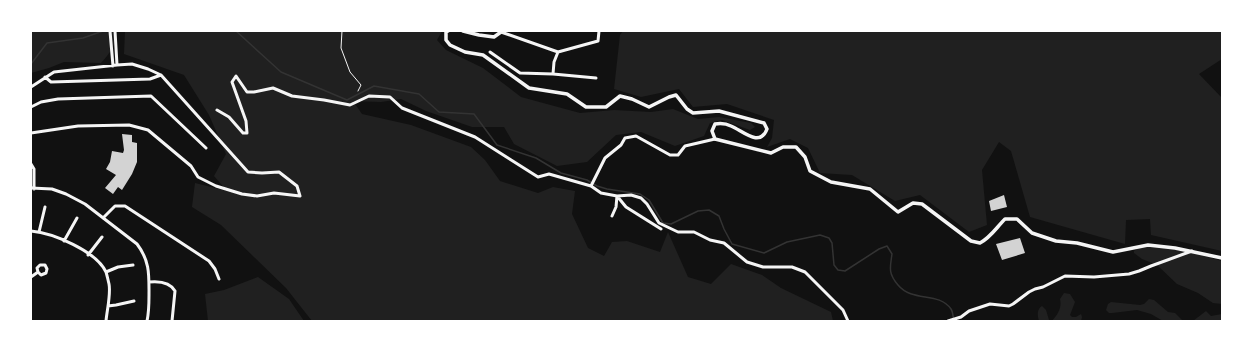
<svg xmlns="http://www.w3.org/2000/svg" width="1253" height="352" font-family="'Fira Sans Condensed',sans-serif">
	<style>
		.green { fill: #202020 }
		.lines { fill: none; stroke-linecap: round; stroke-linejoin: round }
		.stream { stroke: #333; stroke-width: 1.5 }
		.building { fill: #d3d3d3 }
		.path { stroke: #f5f5f5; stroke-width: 1 }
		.minor { stroke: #f5f5f5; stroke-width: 3 }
		.tertiary { stroke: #f5f5f5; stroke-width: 3.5 }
	</style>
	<rect width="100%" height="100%" fill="#111"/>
	<path class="green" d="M31,31H116C118,43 109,54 101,63L64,62L49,68L31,73Z
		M125,31H442L437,40L446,50L483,68L521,97L580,113L614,110L651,112L673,109L698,119L719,117L751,123L755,127L750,130L722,120L710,123L704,136L675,146L641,132L616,135L587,162L557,166L514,144L504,127H472L426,111L401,99L381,102L353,101L362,114L411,125L471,147L485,160L500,181L538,193L553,187L575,191L572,214L588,248L604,256L612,242L627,241L660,252L668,232L688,277L711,284L731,264L762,275L781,288L831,312L833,321H312L286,288L221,225L192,207L195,183L227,191L214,176L226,154L209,115L184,75L124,54Z
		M623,31H1222V59L1199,74L1222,98V251L1151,235L1150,219L1126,220L1125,244L1030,217L1011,151L999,142L982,170L987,225L969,232L920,195L895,201L852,175L820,173L808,148L790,139L767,147L772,138L774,120L727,104L693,107L679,89L641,97L614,89L620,35Z
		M1168,246L1222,261V304L1213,303L1198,293L1177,284L1157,265L1142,259L1134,253V251C1143,244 1157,246 1168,246Z
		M258,277L289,299L304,321H208L205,294L224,290Z
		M1064,293L1070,294L1075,302L1070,315L1072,317H1076L1081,314L1082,317L1081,321H1039C1037,315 1037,309 1042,306L1046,310L1049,320L1052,321C1058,314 1062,308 1060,299Z
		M1149,299L1154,300L1168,312L1175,313L1183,321H1163L1151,314L1137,310L1112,313H1109L1106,310L1108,304L1111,302L1140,305L1144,304Z
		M1206,311L1211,316L1222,314V321H1193Z"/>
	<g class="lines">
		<path class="stream" d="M236,31L281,72L347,100L374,86L419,94L439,112L474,114L497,145L536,158L561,173L587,180L597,186L607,189L640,194L649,200L663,223L671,224L698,211L709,210L719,216L724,229L732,244L764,253L787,242L820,235L829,238L832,243L834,265L838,270L845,271L879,249L887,246L892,254C890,268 888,273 898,285C913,303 938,291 951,309C953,312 953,317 954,321
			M31,64L47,43L83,38L103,31"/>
	</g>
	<path class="building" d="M122,134L132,135V142L137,143V162L132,174L122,190L118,187L113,194L105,188L116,175L106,169L110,162L112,151L123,153L124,150Z
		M1004,195L1007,207L991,211L989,201Z
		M1020,238L1025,253L1002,260L996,244Z"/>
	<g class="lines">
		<path class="path" d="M342,31L341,48L350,72L361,85L358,91"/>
		<path class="minor" d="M110,31L113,66
			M115,31L117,65
			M501,32L558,52
			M490,52L520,73L553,74L554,62L558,52L598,41L599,31
			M553,74L596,78
			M45,77L51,82L150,79L161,75
			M31,87L54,72L117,65L132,64L148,69L161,75L248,172L262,173L279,172L297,186L300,196L274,193L257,196L242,194L216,186L198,177L191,166L148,130L129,125L78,126L31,133
			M31,107L41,102L58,99L151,96L206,148
			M217,110L229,117L243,133H247L246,121L232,82L236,76L247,92H254L273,88L292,96L324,100L350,105L369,96L390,97L402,108L475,137L538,177L549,174L591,186L601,193L617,196L631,195L641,198L647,204L659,223L678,232H694L710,240L724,243L747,262L763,267H792L805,272L843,310L848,321
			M31,164L34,169V189
			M591,186L605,158L621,145L625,138L636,136L670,155H678L685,146L715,139
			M31,188L52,189L66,194L85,204L137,244C150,261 149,275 149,295C149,304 149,312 147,321
			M612,216L616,207L617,196L626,207L661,229
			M103,218L115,206H125L209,261L215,269L219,279
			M31,231C53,233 96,251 106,272C107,275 108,280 109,284C111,294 107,310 106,321
			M39,232L45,207
			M64,241L77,218
			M88,255L102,237
			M106,272L118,267L133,265
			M31,277L38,272L37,268L40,265H45L47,269L46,273L41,275L38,272
			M149,282C159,281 170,282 175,291L172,321
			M108,306L116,305L134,301
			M948,321L961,317L969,311L990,304L1009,306L1013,304L1029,292L1035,289L1043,287L1065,276L1094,277L1129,274L1139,271L1151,266L1192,251"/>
		<path class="tertiary" d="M448,31L446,32V40L450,45L465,52L483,55L529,88L567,94L586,107H606L620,96L632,99L649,107L669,97L676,95L687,109L693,113L719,111L764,123L767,129C760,148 743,131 731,126C725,123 721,123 715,124L712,131L715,139L771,153L783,147H796L805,157L810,171L831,182L870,189L898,212L913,203L922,204L971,241L980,243C991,237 996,228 1005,219H1017L1032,233L1056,241L1077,243L1113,252L1148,245L1175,248L1222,258
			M463,31L479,35L494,37L501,32V31"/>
	</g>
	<rect width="1253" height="352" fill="none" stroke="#ffffff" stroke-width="64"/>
</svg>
